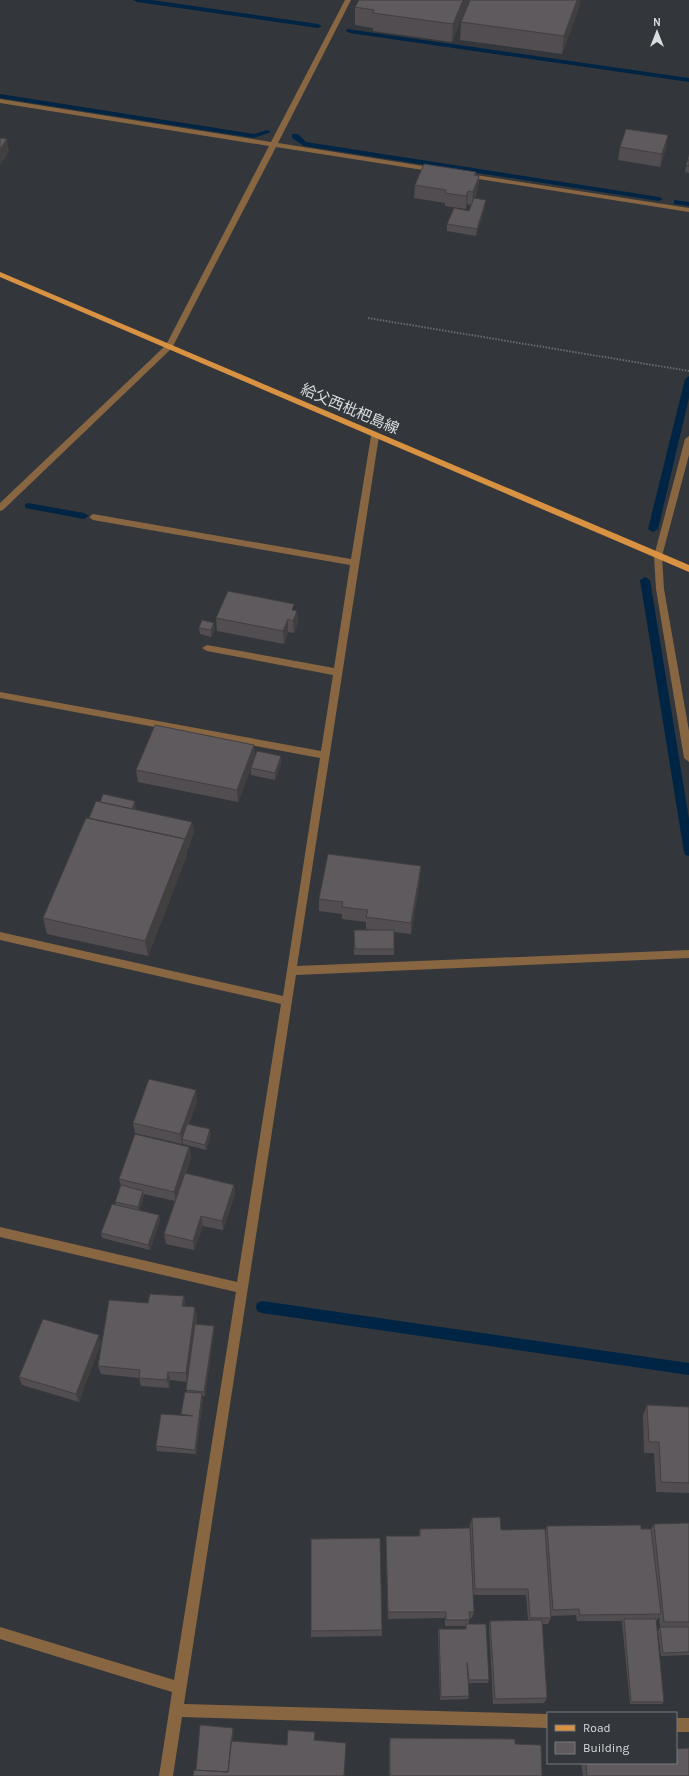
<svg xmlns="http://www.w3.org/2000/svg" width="689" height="1776" font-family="Karla,'Noto Sans JP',sans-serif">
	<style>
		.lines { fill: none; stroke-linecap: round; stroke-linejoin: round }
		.stream { fill: #002544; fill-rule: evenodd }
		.path { stroke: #686b6f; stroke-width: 2; stroke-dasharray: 1.5 1.5; stroke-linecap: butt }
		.minor { fill: #896642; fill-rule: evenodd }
		.major { fill: #d99241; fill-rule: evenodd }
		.wall { fill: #524d50 }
		.shaded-wall { fill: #423f41 }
		.building { fill: #5f5a5d; stroke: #423f41 }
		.labels { text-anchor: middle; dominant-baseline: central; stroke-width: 3.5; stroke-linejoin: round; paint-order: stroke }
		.street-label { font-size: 15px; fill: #dadde0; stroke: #33373b }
	</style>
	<rect width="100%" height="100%" fill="#33373b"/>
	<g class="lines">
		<path class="stream" d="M133,0H152L318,24L322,26L318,28L137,2Z
			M347,29L689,78V82L350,33L346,31Z
			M0,94L254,134L267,130L271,132L254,138L0,98Z
			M292,134H298L306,142L659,197L663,199L659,201L304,146L292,138Z
			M674,200L689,202V206L674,204Z
			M689,376V398L658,529L653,532L648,529L685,379Z
			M28,503L84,513L89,516L84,519L25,508V504Z
			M645,577L650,580L689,819V856L685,855L684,852L640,580Z
			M262,1301L689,1363V1375L262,1313L257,1311L256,1307L257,1303Z"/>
		<path class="path" d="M368,318L689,371"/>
		<path class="minor" d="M345,0H351L278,143L436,168L440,170L436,172L276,147L172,348L3,510L0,511V503L166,345L269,146L0,103V99L271,142Z
			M463,173L689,208V212L466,177H463Z
			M375,433L379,436L297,966L689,950V958L296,975L184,1704L548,1714V1728L182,1717L173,1776H159L172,1692L0,1639V1627L174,1680L236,1292L0,1237V1227L237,1282L281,1004L0,940V932L283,996L320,758L0,698V692L321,751L333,675L207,651L202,648L207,645L334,668L350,565L93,520L89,517L93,514L351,559L371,436Z
			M689,436V455L662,556L664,589L689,731V762L684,758L656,589L654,556L685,439Z
			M676,1718H689V1732H676Z"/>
		<path class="major" d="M0,272L689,565V572L0,277Z"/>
	</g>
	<path class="wall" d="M469,0L452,42L373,31V28L355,25V7Z
		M580,4L562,54L460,40L461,22Z
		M668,135L666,148L660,167L618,160L620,147Z
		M689,154V173L685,172Z
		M476,172V175L479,176L478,189L475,198L485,206L476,236L447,231V224L469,211L471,205L467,204L466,209L445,206V203L414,198L415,185Z
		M294,610L297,611L298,623L294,633L288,632L284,644L217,631L216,618Z
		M199,628L215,629L211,637L200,634Z
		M254,745L255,757L238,802L138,782L136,770Z
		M281,763L275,780L251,775V768Z
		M136,808L135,810L192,822L194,833L187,851V855L148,956L47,934L43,918L89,818Z
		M420,878L411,934L394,932V955H354V930H377L366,929V922L342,919V914L319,911V899Z
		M197,1101L189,1124L211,1134L206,1150L183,1144V1142L182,1144L135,1133L133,1123Z
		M189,1147L191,1157L186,1173L234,1185L235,1194L223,1230L203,1226L194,1250L166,1244L164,1234L175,1201L144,1194V1196L139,1210L159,1215L160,1220L150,1250L102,1238L101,1233L116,1205L115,1202L121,1186L119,1179Z
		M184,1296L185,1306L197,1316L196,1324L214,1326V1330L205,1396H203V1398L196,1454L157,1451L156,1446L182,1415L187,1392V1382L170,1380L169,1388L141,1386L139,1378L101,1374L98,1366L148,1303Z
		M99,1335L79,1402L22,1385L19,1377Z
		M647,1405L689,1407V1493L656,1492L654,1453H644L643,1416Z
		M472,1518L501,1530L545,1533L547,1526L651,1529L654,1524L689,1523V1655L661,1656L658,1631L660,1627L659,1617L657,1620H656L664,1702L662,1704H630L622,1622L623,1621H577L576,1615L551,1616V1618L548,1624H542L547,1698L544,1703L493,1704L489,1627L490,1621L528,1620L526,1595H473L470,1525Z
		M420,1529L474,1612L472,1618H469V1624L489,1680L488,1683H468L469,1696L468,1699L440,1700L438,1632L439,1629H466V1626H445V1618L388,1619L386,1543V1536H419Z
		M382,1630V1636L311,1637V1631Z
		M390,1738L515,1744L542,1776H389V1744Z
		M581,1763H676L689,1776H583Z"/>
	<path class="shaded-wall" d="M463,0H469L452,42L453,24Z
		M577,0H580V4L562,54L564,36Z
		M668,135L666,148L660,167L662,154Z
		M7,139L9,152L0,165V149Z
		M479,176L478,189L472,205L473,192Z
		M468,191L467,204L466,209V196Z
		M486,200L485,206L476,236L477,229Z
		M297,611L298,623L294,633L293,621Z
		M288,619V632L284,644L283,631Z
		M214,623L215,629L211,637V630Z
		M254,745L255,757L238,802L237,790Z
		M281,756V763L275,780V773Z
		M135,801L136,808L131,819L130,812Z
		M192,822L194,833L187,851V855L148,956L145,941Z
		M421,866L420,878L411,934V923Z
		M196,1090L197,1101L184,1139H182L183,1142L182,1144L180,1134Z
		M210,1129L211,1134L206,1150L205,1145Z
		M189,1147L191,1157L176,1202L174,1192Z
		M234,1185L235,1194L223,1230L222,1221Z
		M143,1191L144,1196L139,1212L138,1207Z
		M159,1215L160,1220L150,1250L148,1245Z
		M201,1216L203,1226L194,1250L193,1241Z
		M184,1296L185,1305L184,1315L182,1306Z
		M195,1307L197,1316L187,1382L186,1373Z
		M214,1326V1330L205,1396L204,1392Z
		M99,1335L101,1344L79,1402L76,1394Z
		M168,1372L170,1380L169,1388L167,1380Z
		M202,1393L203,1398L196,1454L195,1450Z
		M233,1728L234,1731L230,1776Z"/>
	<path class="building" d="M359,0H463L453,24L373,13L374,10L355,7Z
		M470,0H577L564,36L461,22Z
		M626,129L668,135L662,154L620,147Z
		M0,138L7,139L0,149Z
		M688,160H689V166L686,165Z
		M424,164L476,172L474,175L479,176L473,192L468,191L466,196L445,193L446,190L415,185Z
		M474,198L486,200L477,229L447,224L454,208L469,211Z
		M228,591L294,604L292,610L297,611L293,621L288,619L283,631L216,618Z
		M202,620L214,623L211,630L199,628Z
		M155,725L254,745L237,790L136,770Z
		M257,751L281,756L275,773L251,768Z
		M103,794L135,801L132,809L100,802Z
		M96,801L192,822L185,839L89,818Z
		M86,818L185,839L145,941L43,918Z
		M328,854L421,866L411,923L366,917L368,910L342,907L343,902L319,899Z
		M354,930H394V949H355Z
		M149,1079L196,1090L180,1134L133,1123Z
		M187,1124L210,1129L205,1145L182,1139Z
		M135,1134L189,1147L174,1192L119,1179Z
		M185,1173L234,1185L222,1221L201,1216L193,1241L164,1234Z
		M121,1185L143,1191L138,1207L115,1202Z
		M112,1204L159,1215L148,1245L101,1233Z
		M150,1294L184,1296L182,1306L195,1307L186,1373L168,1372L167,1380L139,1378L140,1370L98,1366L109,1300L148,1303Z
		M43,1319L99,1335L76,1394L19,1377Z
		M195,1324L214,1326L204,1392L186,1390Z
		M185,1392L202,1393L195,1450L156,1446L161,1414L193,1416L181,1414Z
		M647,1405L689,1407V1483L661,1482L659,1442H649Z
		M500,1517L501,1530L545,1529L551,1618H530L528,1589H475L472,1518Z
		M689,1523V1622H664L654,1524Z
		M641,1525V1529H651L661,1614L580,1615L579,1609L553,1610L547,1526Z
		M470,1528L474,1612H469L470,1620H446V1612H388L386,1536H420V1529Z
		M380,1538L382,1630L311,1631V1539Z
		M624,1619H656L664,1702H631Z
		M542,1620L547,1698L495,1699L490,1621Z
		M466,1624H486L489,1680H469L467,1662L469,1696L441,1697L439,1629H466Z
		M660,1627H689V1652L663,1653Z
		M200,1725L233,1728L228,1772L196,1770Z
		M288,1730L315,1732L314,1740L346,1743L344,1776H193L194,1770L228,1772L231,1741L287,1745Z
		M390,1738L515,1739V1744L541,1745L542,1776H390Z
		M689,1748V1776H587L586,1763H676V1749Z"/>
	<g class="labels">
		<g class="street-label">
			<text transform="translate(350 409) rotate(23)">給父西枇杷島線</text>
		</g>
	</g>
	<rect x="547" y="1712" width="130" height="52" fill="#33373b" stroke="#76797d"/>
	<rect x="555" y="1725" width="20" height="6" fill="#d99241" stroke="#76797d"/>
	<text x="583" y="1732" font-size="12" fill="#dadde0">Road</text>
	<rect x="555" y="1742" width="20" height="12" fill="#5f5a5d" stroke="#76797d"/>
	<text x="583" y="1752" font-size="12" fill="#dadde0">Building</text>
	<g transform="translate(657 32)" stroke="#33373b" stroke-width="3" paint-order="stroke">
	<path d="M0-3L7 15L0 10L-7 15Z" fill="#dadde0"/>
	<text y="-6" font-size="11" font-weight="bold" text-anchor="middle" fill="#dadde0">N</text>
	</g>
</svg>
